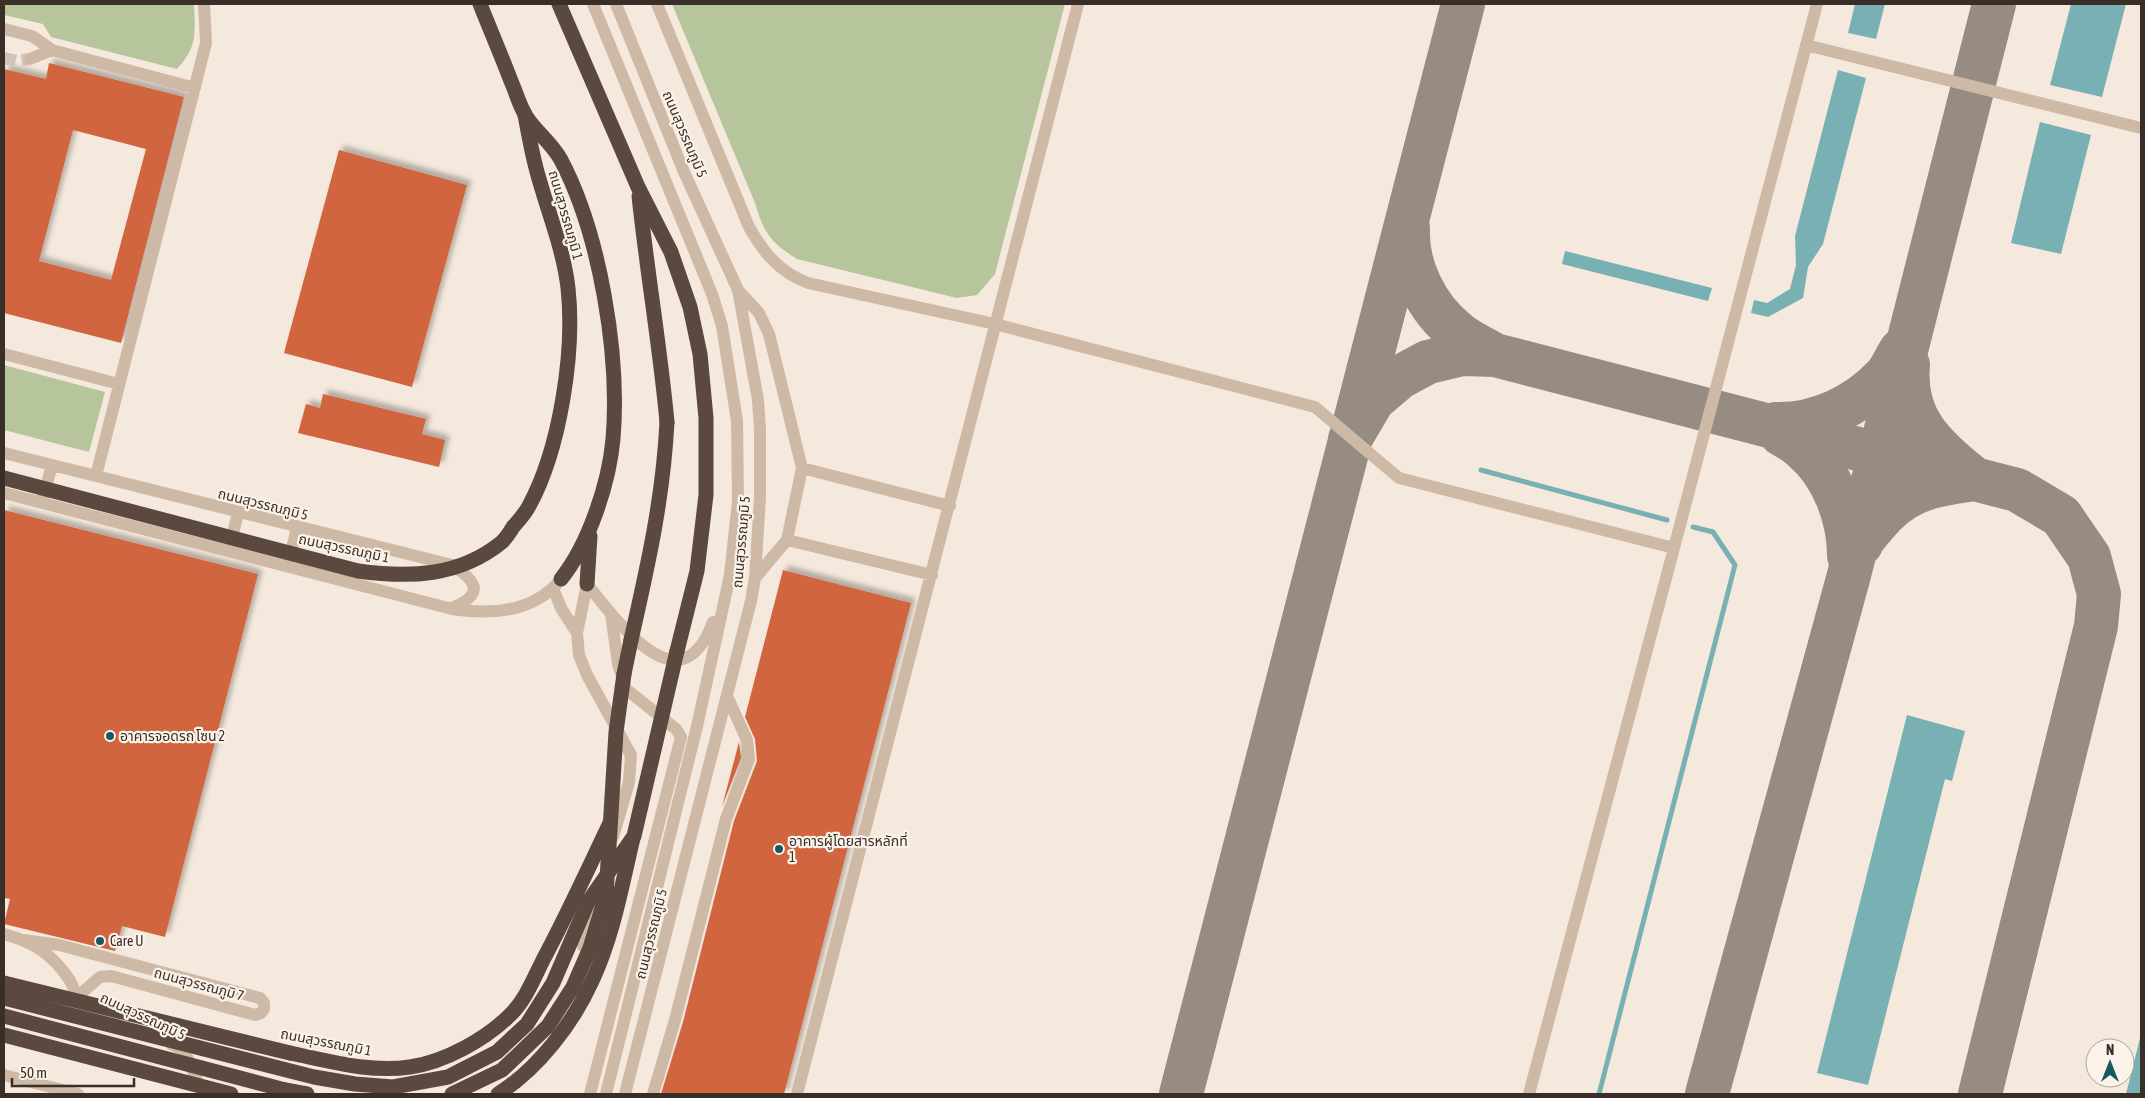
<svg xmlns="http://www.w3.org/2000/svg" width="2145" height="1098" font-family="'Asap Condensed','Noto Sans Thai',sans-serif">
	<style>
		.green { fill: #b6c59b }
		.water { fill: #79b0b4 }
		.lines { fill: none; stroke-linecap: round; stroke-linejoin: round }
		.stream { stroke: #79b0b4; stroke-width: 5 }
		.taxiway { stroke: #968c82; stroke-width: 44 }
		.building { fill: #d0653f; fill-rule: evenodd; filter: url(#shadow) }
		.minor-tunnel { stroke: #cfc4b8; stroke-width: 12; stroke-dasharray: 12 6; stroke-linecap: butt }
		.minor { stroke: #ceb9a7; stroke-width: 12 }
		.highway { stroke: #5b483e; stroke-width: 15 }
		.highway-bridge { stroke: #5b483e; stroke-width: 15 }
		.poi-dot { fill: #1a585f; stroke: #fbf3e9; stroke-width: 2 }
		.labels { text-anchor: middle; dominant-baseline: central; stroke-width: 4.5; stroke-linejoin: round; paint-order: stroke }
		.street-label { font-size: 14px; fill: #392e28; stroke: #fbf3e9 }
		.poi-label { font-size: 14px; fill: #392e28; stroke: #fbf3e9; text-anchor: start }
	</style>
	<defs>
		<filter id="shadow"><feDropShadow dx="4.5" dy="-4.5" stdDeviation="2.5" flood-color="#0004"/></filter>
	</defs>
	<rect width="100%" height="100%" fill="#f4e9dc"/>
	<path class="green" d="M4,4H194C195,33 198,46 177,69L51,37L43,24L4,15Z
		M672,4H1065L995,274L977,295L957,298L797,259C770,242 764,233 755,203Z
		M4,365L105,392L89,452L4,430Z"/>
	<path class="water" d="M1855,4H1885L1876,39L1848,33Z
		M2071,4H2126L2102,97L2050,85Z
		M1838,70L1866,78L1823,244L1808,267L1803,298L1768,317L1751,313L1754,300L1767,303L1790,289L1796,265L1795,236Z
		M2040,122L2091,135L2061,254L2011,243Z
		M1565,251L1712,288L1708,301L1562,264Z
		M1907,715L1965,731L1952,781L1945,779L1868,1085L1817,1073Z
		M2141,1034V1094H2126Z"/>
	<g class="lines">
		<path class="stream" d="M1481,470L1667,520
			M1599,1094L1735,565L1713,532L1693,527"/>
		<path class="taxiway" d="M1408,228C1406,267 1427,309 1458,333C1469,342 1483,348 1495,355
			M1908,365C1903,418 1933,446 1972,477
			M1776,424C1816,425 1857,406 1884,377C1891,370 1895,359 1901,350
			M1781,434C1788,438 1797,443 1803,449C1833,474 1849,518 1849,556
			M1350,439L1373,400L1400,377L1428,362L1462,354L1495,355L2017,490L2061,516L2089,557L2099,594L2096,626L1980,1094
			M1861,544C1864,537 1870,531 1875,525C1901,492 1929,485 1969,480
			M1181,1094L1463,4
			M1707,1094L1849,575L1994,4"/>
	</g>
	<path class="building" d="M49,63L184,97L121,343L4,313V69L46,79ZM73,130L146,149L111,280L39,261Z
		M339,150L467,185L412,387L284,353Z
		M323,394L426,419L422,434L445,440L439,467L298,433L306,404L320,408Z
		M4,510L258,574L165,937L122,926L115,951L4,924L10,899L4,898Z
		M783,570L911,603L784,1094H661L683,1022L734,821L757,761L755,739L745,717Z
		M739,742L741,758L722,807Z"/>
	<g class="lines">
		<path class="minor-tunnel" d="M4,58L17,61L30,59"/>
		<path class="minor" d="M593,4L712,294L722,326L737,421L738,501L730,575L698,722L606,1094
			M616,4L684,172L738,290L758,400L760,429V497L755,578L751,601L625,1094
			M657,4L749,227C764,253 779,272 808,283L995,324L1315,407L1399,478L1674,548L1529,1094
			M4,29L32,36L52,50L195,88
			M1806,45L2141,128
			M30,59L52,50
			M738,290L759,313L769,334L802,468L787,540L755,578
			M4,354L119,384
			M4,453L452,565C478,582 484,594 452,608
			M802,468L950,506
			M96,476L206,43L204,4
			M4,493L452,609C491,615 535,612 561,579
			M43,498L52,465
			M787,540L932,575
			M230,546L238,513
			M1674,548L1817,4
			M289,562L297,527
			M587,584L577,633L579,655L587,675L631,755L629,782L613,837
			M587,584C618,622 680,710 713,622
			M553,588L561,608L577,633
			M4,934C33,942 51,953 69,979C73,985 75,994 79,1000C88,1010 104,1017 115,1022
			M24,940L59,945L260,998L264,1003V1009L261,1013L255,1015L111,976L100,977L77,997
			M583,946L599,890
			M171,1044L184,1050L202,1092
			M4,1075L78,1094
			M590,1094L681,737L676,729L626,689L618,664L611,614
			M653,1094L675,1020L726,819L749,759L747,740L727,696
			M797,1094L1078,4"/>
		<path class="highway" d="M480,4C490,29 501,55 511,81C516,92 519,105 526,116C535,131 552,143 561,160C600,234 620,355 613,439C609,483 589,544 561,579
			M559,4L638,187L671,252L690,307L700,354L706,418V495L697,571L677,651
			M639,196C647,272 660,346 667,422
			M587,584L590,536
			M624,674L631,640
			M290,1053C329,1061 370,1073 410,1067C445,1062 486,1039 510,1015C525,1001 534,978 543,960C567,915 588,869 610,823
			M285,1090L307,1094
			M498,1094C538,1069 573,1023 592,981C613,936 622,885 633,838"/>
		<path class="highway-bridge" d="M4,478L358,571C409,578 459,577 502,542C506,538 510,532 513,527C519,520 525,514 529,506C560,449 575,352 568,288C563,245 545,205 535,164C531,148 528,131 525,115
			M631,640C648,565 663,499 667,422
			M4,983L290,1053
			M4,998L314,1077L355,1084L393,1087L448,1077L497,1052L527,1024L553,983L588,902L634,836L677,651
			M4,1016L285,1090
			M4,1035L231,1094
			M452,1094L502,1070L548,1026L573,987L590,948L606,895L616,732L624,674"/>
	</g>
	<g class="poi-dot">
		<circle cx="110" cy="736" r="5"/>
		<circle cx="779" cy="849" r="5"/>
		<circle cx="100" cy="941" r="5"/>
	</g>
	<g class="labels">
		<g class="street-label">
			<text transform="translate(685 134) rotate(67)">ถนนสุวรรณภูมิ 5</text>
			<text transform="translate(566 215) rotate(74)">ถนนสุวรรณภูมิ 1</text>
			<text transform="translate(263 504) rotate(14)">ถนนสุวรรณภูมิ 5</text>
			<text transform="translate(741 542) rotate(-85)">ถนนสุวรรณภูมิ 5</text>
			<text transform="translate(344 548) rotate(12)">ถนนสุวรรณภูมิ 1</text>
			<text transform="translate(651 934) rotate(-76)">ถนนสุวรรณภูมิ 5</text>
			<text transform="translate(199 984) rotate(15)">ถนนสุวรรณภูมิ 7</text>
			<text transform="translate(143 1016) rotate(25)">ถนนสุวรรณภูมิ 5</text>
			<text transform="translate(326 1042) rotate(11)">ถนนสุวรรณภูมิ 1</text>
		</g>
		<g class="poi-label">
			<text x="120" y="736">อาคารจอดรถ โซน 2</text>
			<text x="789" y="841">อาคารผู้โดยสารหลักที่<tspan x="789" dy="16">1</tspan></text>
			<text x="110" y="941">Care U</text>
		</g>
	</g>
	<rect width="2145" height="1098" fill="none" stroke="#392e28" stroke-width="10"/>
	<g transform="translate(2110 1063)"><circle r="24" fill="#fbf3e9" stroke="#ada49c"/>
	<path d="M0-4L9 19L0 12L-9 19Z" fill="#1a585f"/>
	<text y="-8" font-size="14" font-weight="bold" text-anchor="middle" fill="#392e28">N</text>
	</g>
	<path d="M12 1078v8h122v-8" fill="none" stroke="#392e28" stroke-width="2.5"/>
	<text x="20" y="1078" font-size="15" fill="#392e28" stroke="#fbf3e9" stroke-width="4" paint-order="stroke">50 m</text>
</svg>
